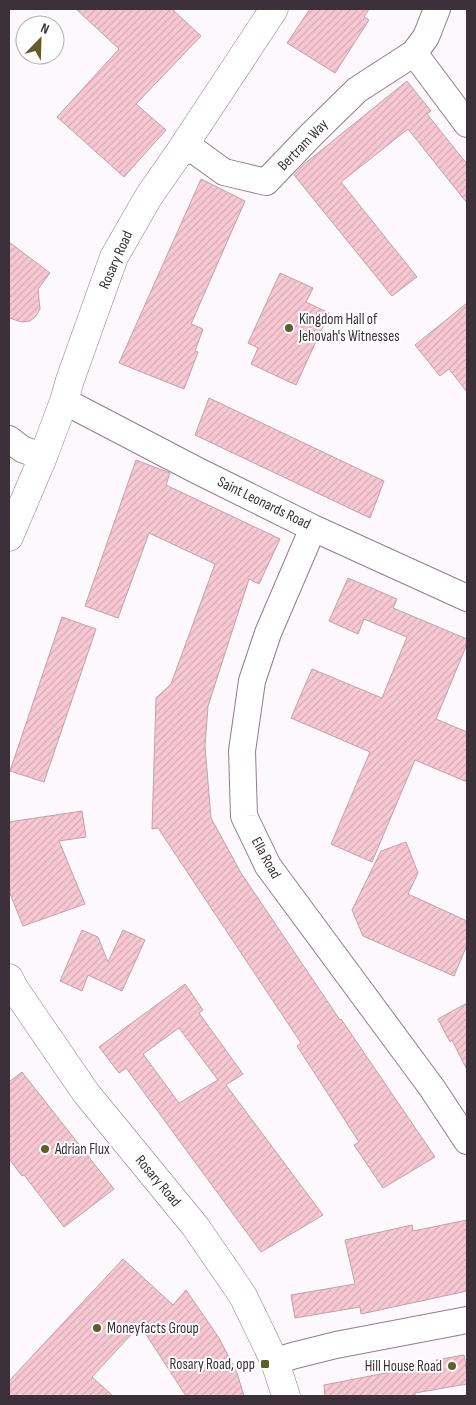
<svg xmlns="http://www.w3.org/2000/svg" width="476" height="1405" font-family="'Sofia Sans Condensed',sans-serif">
	<style>
		.building { fill: url(#building-hatch); stroke: #c2a2aa; fill-rule: evenodd }
		.lines { fill: none; stroke-linecap: round; stroke-linejoin: round }
		.street-casing { stroke: #947c8d; stroke-width: 28 }
		.secondary-casing { stroke: #947c8d; stroke-width: 29 }
		.street { stroke: #fff; stroke-width: 26 }
		.secondary { stroke: #fff; stroke-width: 28 }
		.poi-dot { fill: #635d2a; stroke: #fff; stroke-width: 2 }
		.labels { text-anchor: middle; dominant-baseline: central; stroke-width: 4; stroke-linejoin: round; paint-order: stroke }
		.street-label { font-size: 15px; fill: #3c3138; stroke: #fff }
		.poi-label { font-size: 15px; fill: #3c3138; stroke: #fff; text-anchor: start }
	</style>
	<defs>
		<pattern id="building-hatch" width="6" height="6" patternUnits="userSpaceOnUse" patternTransform="scale(1.25)"><rect width="6" height="6" fill="#f7c8d3"/><path d="M-1 1l2-2M0 6l6-6M5 7l2-2" fill="none" stroke="#d5acb6"/></pattern>
	</defs>
	<rect width="100%" height="100%" fill="#fdf8fc"/>
	<path class="building" d="M76,9H172L201,36L136,104L166,130L124,177L57,117L119,49Z
		M310,9H369L364,17L369,20L335,73L287,43Z
		M407,81L431,111L427,114L467,164V203L408,129L341,182L417,277L392,296L294,175L303,165Z
		M201,179L245,201L191,324L203,329L195,351L198,352L184,389L119,363Z
		M9,242L50,273L38,289L40,309L36,316L30,321L22,322L9,318Z
		M280,273L313,288L306,302L329,313L296,385L251,364L258,348L248,343Z
		M467,303V392L449,369L440,376L415,345Z
		M209,398L384,481L370,518L195,435Z
		M136,460L170,473L166,485L280,539L259,584L249,579L208,706L205,746L211,818L241,873L340,1020L341,1019L435,1157L383,1188L354,1145L359,1142L297,1046L301,1043L158,828L152,829L156,698L171,684L215,564L149,533L118,618L85,606Z
		M348,578L397,599L393,608L467,639V644L436,719L467,732V782L415,760L372,862L331,844L370,752L291,718L312,669L382,698L407,637L364,619L358,634L329,621Z
		M62,617L96,629L44,782L10,771Z
		M82,811L86,837L59,841L85,904L23,926L9,891V822Z
		M406,842L418,873L408,894L467,921V945L454,976L363,936L352,910L381,851Z
		M82,930L98,937L108,962L123,930L145,940L122,991L88,975L82,991L60,981Z
		M185,984L203,1010L199,1013L243,1074L226,1085L323,1215L261,1252L126,1068L119,1073L99,1047ZM179,1028L218,1080L179,1103L143,1054Z
		M467,1003V1070L452,1040L450,1042L438,1019Z
		M22,1072L114,1189L64,1227L24,1175L22,1176L9,1159V1082Z
		M467,1220V1291L361,1314L360,1307L295,1318L291,1295L355,1284L345,1240L412,1225L413,1231Z
		M123,1259L173,1305L186,1290L219,1338L237,1373L244,1396H186L140,1325L92,1377L113,1396H9V1381Z
		M464,1355L467,1373V1384L415,1393V1396H325L324,1385L437,1363L436,1360Z"/>
	<g class="lines">
		<g class="street-casing">
			<path id="street" d="M437,9L426,37L414,53L467,124
				M181,150L195,151L224,172L266,182L312,134L357,90L414,53
				M64,401L198,471L313,528L467,598
				M9,439L22,449L43,457
				M313,528L268,633L252,681L242,751L244,816L268,866L432,1088L467,1141
				M275,1362L292,1356L336,1345L467,1320"/>
		</g>
		<g class="secondary-casing">
			<path id="secondary" d="M9,537L43,457L64,401L70,380L114,257L149,196L181,150L274,9
				M9,978L14,988L86,1093L195,1226L237,1287L243,1296L275,1362L286,1396"/>
		</g>
		<use href="#street" class="street"/>
		<use href="#secondary" class="secondary"/>
	</g>
	<g class="poi-dot">
		<circle cx="289" cy="328" r="5"/>
		<circle cx="45" cy="1149" r="5"/>
		<circle cx="97" cy="1328" r="5"/>
		<rect x="260" y="1359" width="10" height="10" rx="2.5"/>
		<circle cx="452" cy="1366" r="5"/>
	</g>
	<g class="labels">
		<g class="street-label">
			<text transform="translate(303 145) rotate(-46)">Bertram Way</text>
			<text transform="translate(116 260) rotate(-66)">Rosary Road</text>
			<text transform="translate(264 503) rotate(26)">Saint Leonards Road</text>
			<text transform="translate(266 858) rotate(61)">Ella Road</text>
			<text transform="translate(158 1181) rotate(50)">Rosary Road</text>
		</g>
		<g class="poi-label">
			<text x="299" y="319">Kingdom Hall of<tspan x="299" dy="17">Jehovah's Witnesses</tspan></text>
			<text x="55" y="1149">Adrian Flux</text>
			<text x="107" y="1328">Moneyfacts Group</text>
			<text x="255" y="1364" text-anchor="end">Rosary Road, opp</text>
			<text x="442" y="1366" text-anchor="end">Hill House Road</text>
		</g>
	</g>
	<rect width="476" height="1405" fill="none" stroke="#3c3138" stroke-width="20"/>
	<g transform="translate(40 40) rotate(23)"><circle r="24" fill="#ffffff" stroke="#b1adaf"/>
	<path d="M0-4L9 19L0 12L-9 19Z" fill="#635d2a"/>
	<text y="-8" font-size="14" font-weight="bold" text-anchor="middle" fill="#3c3138">N</text>
	</g>
</svg>
